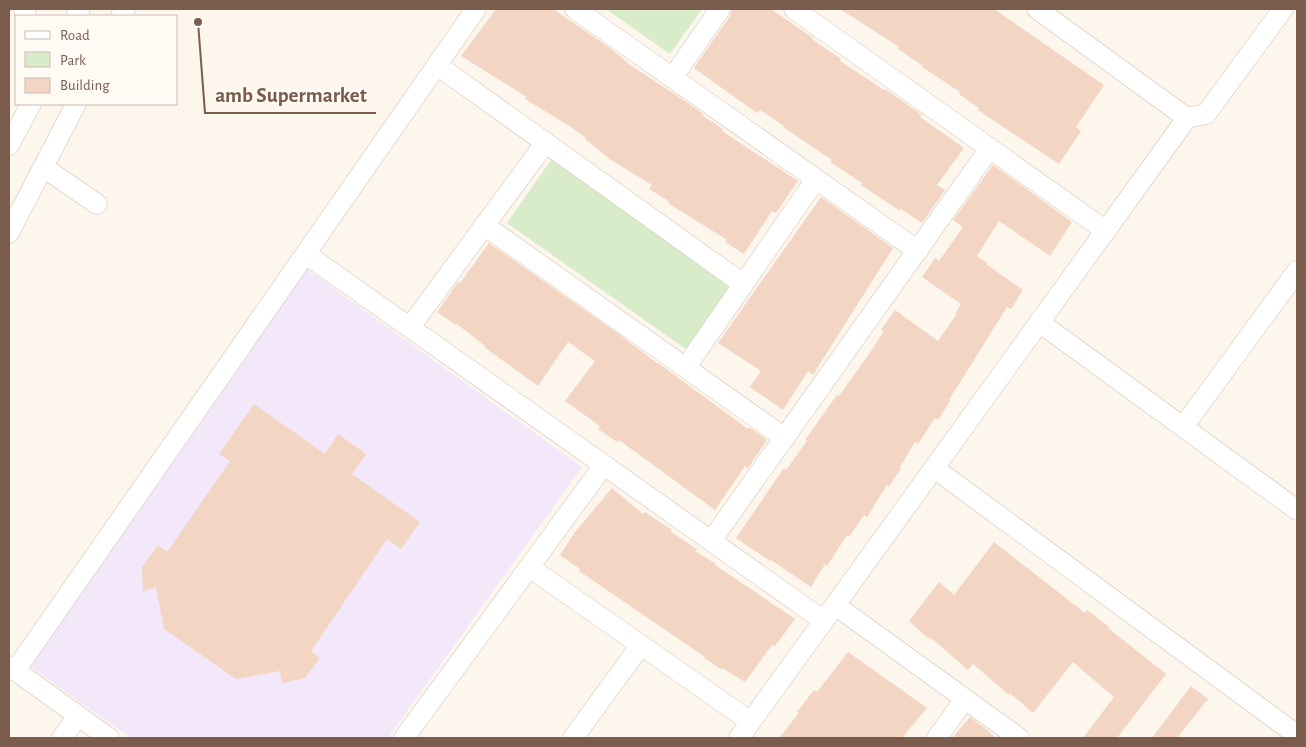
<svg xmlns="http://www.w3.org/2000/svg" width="1306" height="747" font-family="'Alegreya Sans',sans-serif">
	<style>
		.education { fill: #f3e8fa }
		.green { fill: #d8ecc9 }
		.building { fill: #f3d5c3 }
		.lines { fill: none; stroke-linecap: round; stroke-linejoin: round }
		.minor-casing { stroke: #d1beb0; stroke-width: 21 }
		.minor { stroke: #fff; stroke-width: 20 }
		.leader { fill: none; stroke: #7a5c4d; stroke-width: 2 }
		.callout-dot { fill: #7a5c4d; stroke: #fffaf3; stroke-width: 2 }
		.callout-label { font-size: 21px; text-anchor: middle; font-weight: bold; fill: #7a5c4d; stroke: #fffaf3; stroke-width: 5; stroke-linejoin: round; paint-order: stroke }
	</style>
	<rect width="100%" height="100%" fill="#fdf6ec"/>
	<path class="education" d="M307,269L582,467L388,738H131L25,663Z"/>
	<path class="green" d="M606,9H702L670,54Z
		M551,160L732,287L687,350L507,223Z"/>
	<path class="building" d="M496,9H553L610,48L630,65L676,95L703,114L702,115L723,129L722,131L798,181L776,213L772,211L744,254L725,242L727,240L668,203L669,201L649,189L652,185L611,160L585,139L586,138L571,127L525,99L527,97L461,56Z
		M732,9H771L813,38L812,39L841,59L840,61L884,90L885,89L922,115L920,117L964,148L937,185L945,190L922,223L901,209L900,211L861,185L862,183L830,162L832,160L783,127L784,126L760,110L757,113L694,68L730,16Z
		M840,9H994L1104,85L1076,127L1081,131L1059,164L978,110L979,108L959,94L960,92L922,67L923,66L898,49L899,47Z
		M993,165L1072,222L1050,256L999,221L977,256L987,263L986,264L1023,290L1011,309L1007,307L949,400L950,401L938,420L935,418L918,444L915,442L900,467L901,468L889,487L887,485L867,517L864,515L849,537L847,535L827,566L825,564L811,587L771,560L770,561L736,538L784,468L786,470L807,441L805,440L837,395L839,396L869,354L884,331L881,330L895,310L938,341L956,315L955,314L961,304L922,277L935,258L939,261L963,227L953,220Z
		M821,197L893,248L813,375L808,371L783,410L750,387L761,371L718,343Z
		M489,243L620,335L657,363H658L714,404L748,429L749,427L767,440L748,468L745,466L715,510L619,440L617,442L598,429L600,426L565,401L595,361L568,342L538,386L484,347L485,346L457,324L456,325L437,312L458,282L460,283Z
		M254,404L325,454L338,434L366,454L352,474L420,522L401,549L387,539L311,651L320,658L305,678L282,683L280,671L236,679L164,629L156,587L143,592L142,567L158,545L167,552L230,461L219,454Z
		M612,488L643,514L645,512L672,530L671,532L697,549L695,551L716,564L715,565L795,619L775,646L772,645L745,682L722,668L721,669L704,658L705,657L579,571L580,569L560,555L575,532Z
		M994,542L1085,613L1087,610L1109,627L1108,628L1166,674L1117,738H1083L1114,697L1073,662L1033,713L1010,693L1009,695L973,664L968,670L930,637L929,639L909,621L939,582L954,595Z
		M848,652L927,708L902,738H779L799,713L797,712L814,690L817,692Z
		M1191,686L1208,699L1177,738H1152Z
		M970,717L986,729L996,738H952Z"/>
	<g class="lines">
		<g class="minor-casing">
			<path id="minor" d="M24,9L26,16
				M575,9L918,251
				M794,9L1106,231
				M1037,9L1187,118
				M76,16L80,9
				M121,16L125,9
				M437,65L743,284
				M673,77L720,9
				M9,145L31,104
				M43,167L97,204
				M484,225L785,438
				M9,233L76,104
				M306,254L824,621
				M1039,322L1297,510
				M410,327L546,142
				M686,367L816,179
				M1183,427L1297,271
				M934,468L1297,735
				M711,541L990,148
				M529,567L751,722
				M835,605L1019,738
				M9,666L109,738
				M15,671L476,9
				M62,738L78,716
				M404,738L604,465
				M573,738L641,645
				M739,738L1187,118L1206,114L1283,9
				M937,738L965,699"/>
		</g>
		<use href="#minor" class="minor"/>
	</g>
	<path class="leader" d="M198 22L205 113H376"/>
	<circle class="callout-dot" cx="198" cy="22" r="5"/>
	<g class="callout-label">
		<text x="291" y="102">amb Supermarket</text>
	</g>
	<rect width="1306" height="747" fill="none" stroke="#7a5c4d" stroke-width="20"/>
	<rect x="15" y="15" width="162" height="90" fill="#fffaf3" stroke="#cabbb1"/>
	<rect x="25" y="31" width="25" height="8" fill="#ffffff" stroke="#cabbb1"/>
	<text x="60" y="40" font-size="15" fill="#7a5c4d">Road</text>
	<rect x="25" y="52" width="25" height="15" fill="#d8ecc9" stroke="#cabbb1"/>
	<text x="60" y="65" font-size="15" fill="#7a5c4d">Park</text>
	<rect x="25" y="78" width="25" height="15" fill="#f3d5c3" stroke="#cabbb1"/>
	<text x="60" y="90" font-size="15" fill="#7a5c4d">Building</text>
</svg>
